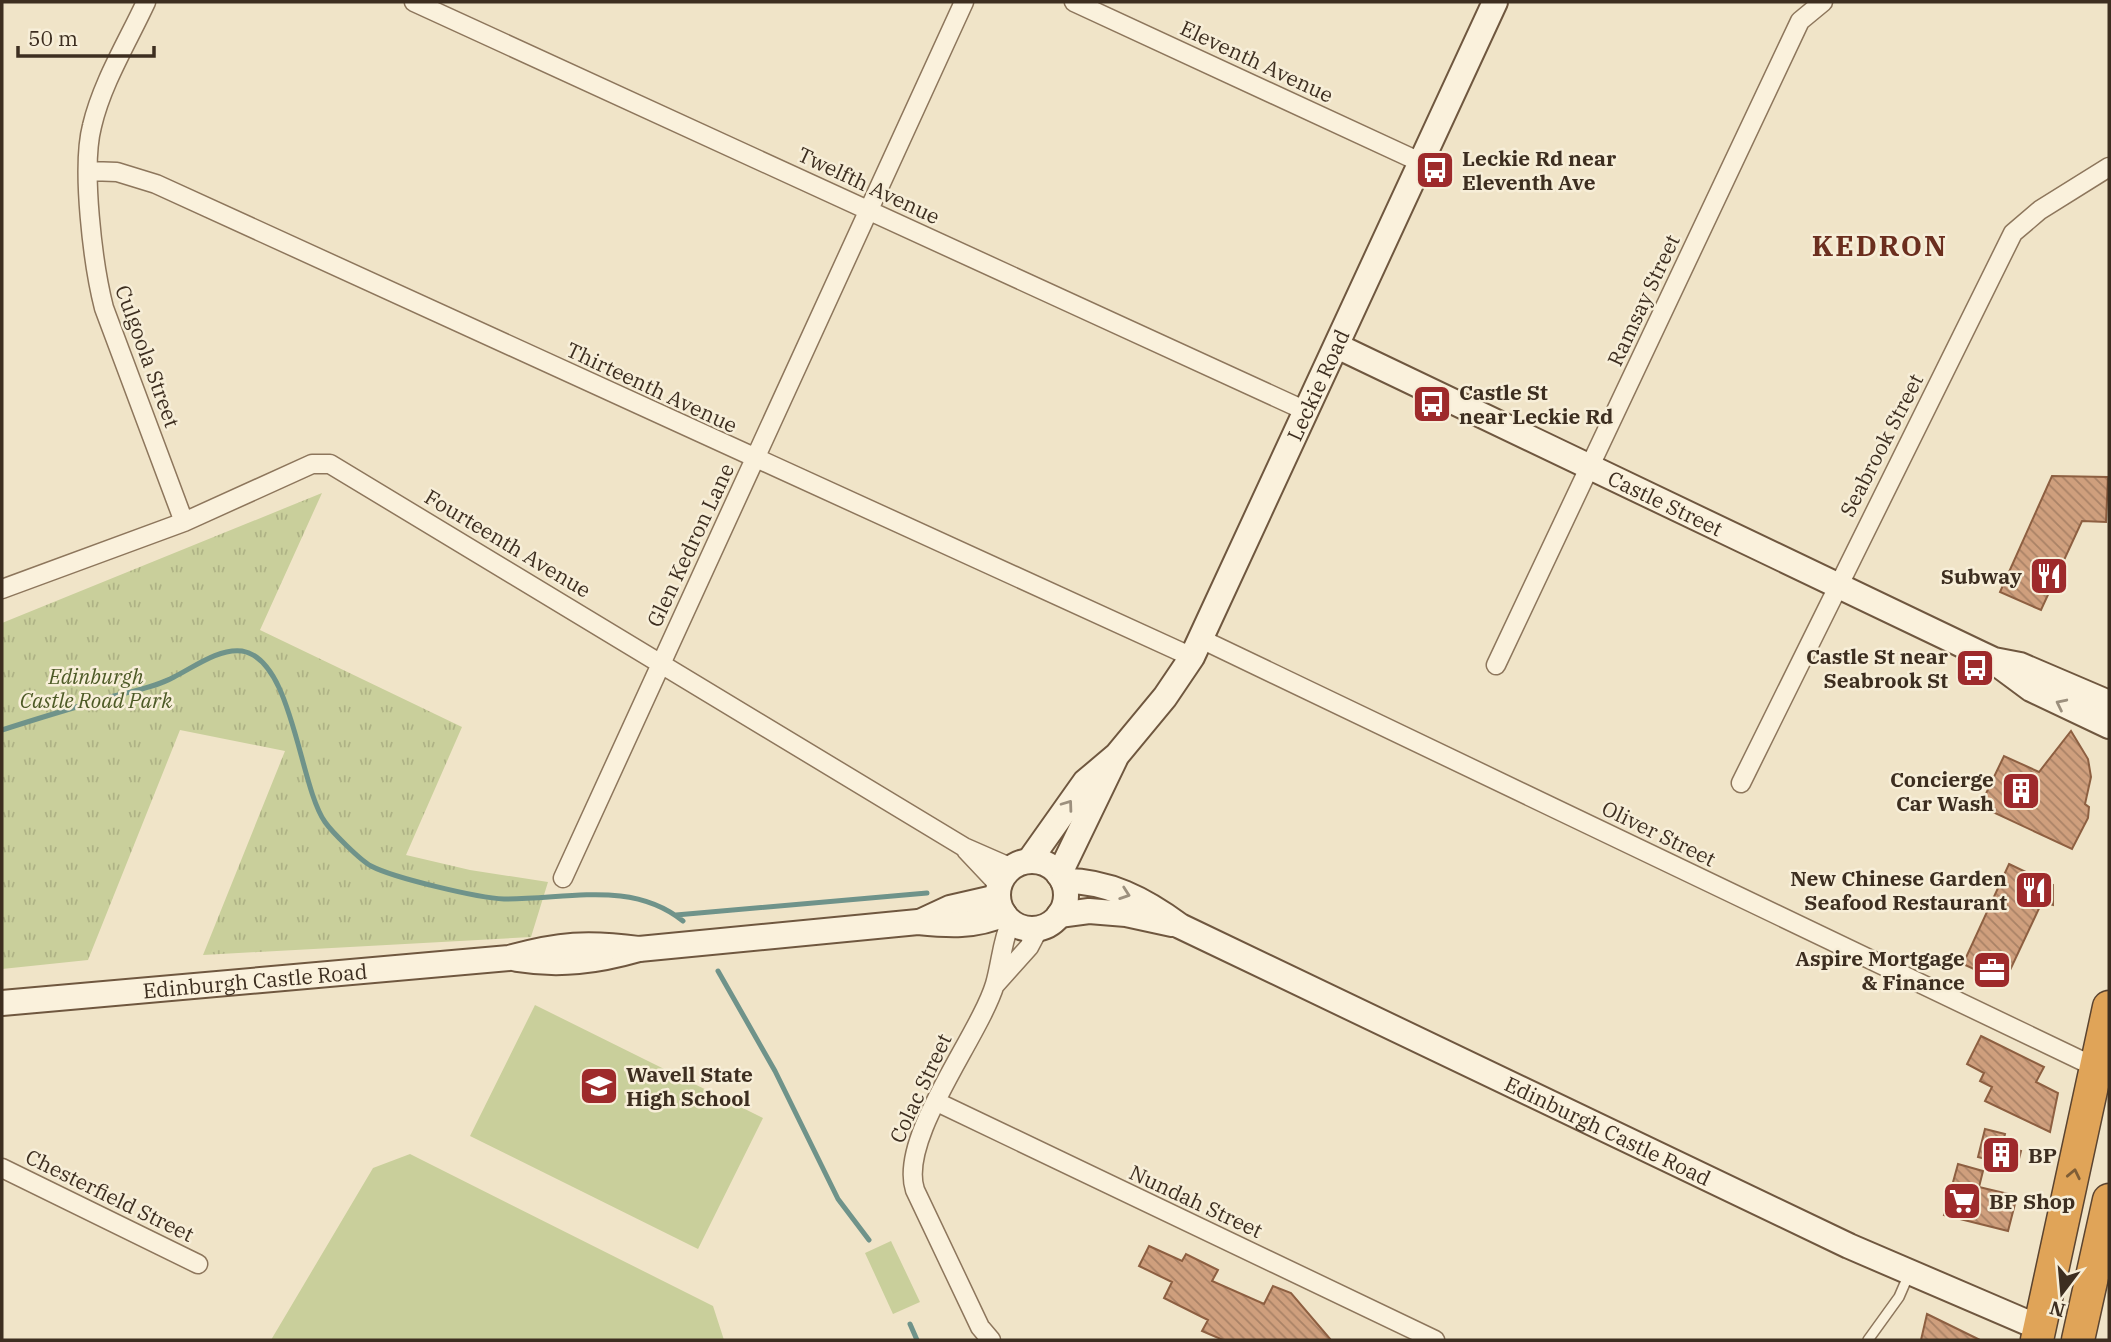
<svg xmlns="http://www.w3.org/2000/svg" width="2111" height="1342" font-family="'IBM Plex Serif',serif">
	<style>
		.park { fill: url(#park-tufts) }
		.pitch { fill: #c9cf9b }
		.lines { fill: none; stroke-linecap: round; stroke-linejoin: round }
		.stream { stroke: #6f938a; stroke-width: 5 }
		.building { fill: url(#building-back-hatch); stroke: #8d5f41; stroke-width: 2 }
		.lane-casing { stroke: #8d765c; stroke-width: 12 }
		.street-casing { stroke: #8d765c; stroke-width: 21 }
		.secondary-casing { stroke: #6f573f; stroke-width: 28 }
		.highway-casing { stroke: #5b4430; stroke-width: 35 }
		.lane { stroke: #faf1dc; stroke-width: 9 }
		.street { stroke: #faf1dc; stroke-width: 18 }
		.secondary { stroke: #faf1dc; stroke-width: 24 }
		.highway { stroke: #e0a458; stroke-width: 32 }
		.oneway { stroke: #9c907e }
		.oneway2 { stroke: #7e5d36 }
		.labels { text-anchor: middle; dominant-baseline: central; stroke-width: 5; stroke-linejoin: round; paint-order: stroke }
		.street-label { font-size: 21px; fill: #3d2e20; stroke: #f7eed8 }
		.poi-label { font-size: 21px; font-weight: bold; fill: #3d2e20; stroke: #f7eed8; text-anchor: start }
		.park-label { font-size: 21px; font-style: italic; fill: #4d5a26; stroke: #f7eed8 }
		.district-label { font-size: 28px; font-weight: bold; letter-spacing: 2px; fill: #6b2e1e; stroke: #f7eed8 }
	</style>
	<defs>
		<pattern id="park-tufts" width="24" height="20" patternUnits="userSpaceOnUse" patternTransform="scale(1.75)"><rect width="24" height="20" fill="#c9cf9b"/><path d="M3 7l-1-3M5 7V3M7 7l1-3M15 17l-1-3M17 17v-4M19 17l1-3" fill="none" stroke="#aeb285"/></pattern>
		<pattern id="building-back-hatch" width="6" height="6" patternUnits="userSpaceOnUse" patternTransform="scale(1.75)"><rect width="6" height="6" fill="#cf9f7d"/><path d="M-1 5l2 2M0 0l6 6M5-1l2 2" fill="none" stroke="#a98266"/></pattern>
	</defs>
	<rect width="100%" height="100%" fill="#f0e4c8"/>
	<path class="park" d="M322,493L260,630L462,727L406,855L470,870L548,882L531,937L203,955L285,751L180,730L88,960L2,969V623Z"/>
	<path class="pitch" d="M535,1005L763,1118L698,1249L470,1136Z
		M410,1154L713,1306L724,1340H271L373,1168Z
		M891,1241L920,1302L893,1314L865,1253Z"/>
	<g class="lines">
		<path class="stream" d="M2,730C39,718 76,707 114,696C133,691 156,687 174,677C194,667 219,648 242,651C293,659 299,785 325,822C332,832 360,860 371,866C394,878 478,898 504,899C565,900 631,879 683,921
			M676,915L927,893
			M718,971L775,1071L838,1199L869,1240
			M910,1324L917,1340"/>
	</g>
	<path class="building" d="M2052,476L2108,477L2106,522L2082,521L2041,610L2000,592Z
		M2071,731L2088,759L2091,777L2085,804L2089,807L2088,818L2072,849L1980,806L2004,756L2039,772Z
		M2009,864L2053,885V905L2042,902L2004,983L1963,964Z
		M1981,1036L2044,1067L2036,1082L2058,1093L2050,1132L1985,1101L1992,1087L1980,1081L1984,1073L1967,1064Z
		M1985,1129L2005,1134L2002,1146L2021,1151L2017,1167L1978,1157Z
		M1958,1164L1983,1171L1979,1187L2017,1196L2008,1231L1944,1215Z
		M1149,1246L1182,1261L1186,1254L1218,1270L1212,1281L1264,1304L1273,1286L1291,1293L1331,1340H1223L1202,1331L1208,1320L1164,1298L1172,1282L1139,1266Z
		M1927,1314L1980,1340H1921Z"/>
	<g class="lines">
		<g class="lane-casing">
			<path id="lane" d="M1868,1340L1899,1297L1909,1274"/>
		</g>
		<g class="street-casing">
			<path id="street" d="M146,2C128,41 102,83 92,126C81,168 93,265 104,308L184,522
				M414,2L1306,411
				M1074,2L1420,162
				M89,171L117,172L156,184L1192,657
				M2,589L184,522L312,464H330L964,847L1012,868
				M1201,639L2097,1068
				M1496,665L1800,21L1823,2
				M1741,783L2013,233L2040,210L2109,167
				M966,850L999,885
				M563,878L964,2
				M995,985L1029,947L1039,928
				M937,1102L1435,1340
				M2,1168L198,1264
				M991,1340L980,1327L915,1190C898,1138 979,1037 995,984C1001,963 1002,941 1011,921"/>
		</g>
		<g class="secondary-casing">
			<g id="secondary">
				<path id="s1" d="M1337,346L1979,653L1994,660L2020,665L2109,703"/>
				<path d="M2000,666L2031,689L2109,726"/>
				<path id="s2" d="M1029,861L1085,782L1117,755L1165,697L1192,657L1495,2"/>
				<circle cx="1032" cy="895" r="34"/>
				<path d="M1059,875L1115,759"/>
				<path id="s3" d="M1063,881C1107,880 1145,900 1180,926L1849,1246L2040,1328"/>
				<path d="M1059,915L1089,911L1126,914L1172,924"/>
				<path d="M922,921L950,908L998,897"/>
				<path d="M517,959C560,966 597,961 639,949L918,922C948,925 975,927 1004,914"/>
				<path id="s4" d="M2,1003L509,958C559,944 588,942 639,949"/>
			</g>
		</g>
		<g class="highway-casing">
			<path id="highway" d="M2037,1340L2109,1007
				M2078,1340L2109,1200"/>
		</g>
		<use href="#lane" class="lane"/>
		<use href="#street" class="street"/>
		<use href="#secondary" class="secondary"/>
		<use href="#highway" class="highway"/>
	</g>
	<defs><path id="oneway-chevron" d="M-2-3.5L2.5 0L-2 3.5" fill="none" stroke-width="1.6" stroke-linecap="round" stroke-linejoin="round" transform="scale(1.75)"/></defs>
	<g class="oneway">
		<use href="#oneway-chevron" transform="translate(2061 704) rotate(-154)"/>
		<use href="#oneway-chevron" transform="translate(1068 805) rotate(-54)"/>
		<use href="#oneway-chevron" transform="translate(1125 894) rotate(19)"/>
	</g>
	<use class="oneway2" href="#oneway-chevron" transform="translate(2074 1174) rotate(-78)"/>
	<defs>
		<g id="bus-square" transform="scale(2.0125)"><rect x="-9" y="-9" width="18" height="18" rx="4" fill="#9e2a2b" stroke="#f7eed8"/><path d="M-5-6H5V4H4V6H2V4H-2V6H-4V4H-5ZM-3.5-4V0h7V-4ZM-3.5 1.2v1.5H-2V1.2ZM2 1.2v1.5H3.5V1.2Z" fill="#fff"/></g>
		<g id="restaurant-square" transform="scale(2.0125)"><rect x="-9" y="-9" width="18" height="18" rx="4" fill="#9e2a2b" stroke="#f7eed8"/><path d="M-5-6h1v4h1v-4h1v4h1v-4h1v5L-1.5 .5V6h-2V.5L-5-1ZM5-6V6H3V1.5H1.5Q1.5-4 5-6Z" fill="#fff"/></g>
		<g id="building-square" transform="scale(2.0125)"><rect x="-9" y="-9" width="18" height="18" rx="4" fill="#9e2a2b" stroke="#f7eed8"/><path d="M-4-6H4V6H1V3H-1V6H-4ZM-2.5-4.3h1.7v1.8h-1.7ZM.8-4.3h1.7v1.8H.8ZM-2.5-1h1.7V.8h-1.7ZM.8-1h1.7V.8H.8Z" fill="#fff"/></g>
		<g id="office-square" transform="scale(2.0125)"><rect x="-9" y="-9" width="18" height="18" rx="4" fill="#9e2a2b" stroke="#f7eed8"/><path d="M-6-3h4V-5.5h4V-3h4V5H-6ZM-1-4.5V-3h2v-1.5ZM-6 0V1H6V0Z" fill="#fff"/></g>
		<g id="school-square" transform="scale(2.0125)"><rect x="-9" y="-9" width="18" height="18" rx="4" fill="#9e2a2b" stroke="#f7eed8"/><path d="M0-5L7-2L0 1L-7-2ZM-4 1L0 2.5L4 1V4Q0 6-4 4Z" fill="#fff"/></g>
		<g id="supermarket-square" transform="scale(2.0125)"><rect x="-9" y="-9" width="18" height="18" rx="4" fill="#9e2a2b" stroke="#f7eed8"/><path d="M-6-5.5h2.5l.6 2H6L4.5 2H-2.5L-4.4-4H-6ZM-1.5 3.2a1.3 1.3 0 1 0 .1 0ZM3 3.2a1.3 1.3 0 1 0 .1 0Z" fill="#fff"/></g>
	</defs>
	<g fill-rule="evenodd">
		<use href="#bus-square" x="1435" y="170"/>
		<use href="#bus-square" x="1432" y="404"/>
		<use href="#restaurant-square" x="2049" y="576"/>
		<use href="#bus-square" x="1975" y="668"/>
		<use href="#building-square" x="2021" y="791"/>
		<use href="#restaurant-square" x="2034" y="890"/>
		<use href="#office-square" x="1992" y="970"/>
		<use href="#school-square" x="599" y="1086"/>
		<use href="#building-square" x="2001" y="1155"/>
		<use href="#supermarket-square" x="1962" y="1201"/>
	</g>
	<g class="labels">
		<g class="street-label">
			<text transform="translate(1257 61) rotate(25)">Eleventh Avenue</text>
			<text transform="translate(869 185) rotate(25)">Twelfth Avenue</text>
			<text transform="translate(1643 300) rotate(-65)">Ramsay Street</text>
			<text transform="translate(148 356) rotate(70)">Culgoola Street</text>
			<text stroke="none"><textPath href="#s2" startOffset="562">Leckie Road</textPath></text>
			<text transform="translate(652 387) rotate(25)">Thirteenth Avenue</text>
			<text transform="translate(1881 445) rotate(-63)">Seabrook Street</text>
			<text stroke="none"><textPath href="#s1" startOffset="364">Castle Street</textPath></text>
			<text transform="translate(508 543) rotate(31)">Fourteenth Avenue</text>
			<text transform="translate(690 545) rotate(-65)">Glen Kedron Lane</text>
			<text transform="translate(1659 833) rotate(26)">Oliver Street</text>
			<text stroke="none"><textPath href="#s4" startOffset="254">Edinburgh Castle Road</textPath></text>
			<text transform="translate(920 1088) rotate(-65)">Colac Street</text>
			<text stroke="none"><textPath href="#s3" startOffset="602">Edinburgh Castle Road</textPath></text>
			<text transform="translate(110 1195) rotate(26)">Chesterfield Street</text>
			<text transform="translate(1196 1201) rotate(25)">Nundah Street</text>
		</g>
		<g class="poi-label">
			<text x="1462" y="158">Leckie Rd near<tspan x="1462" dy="24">Eleventh Ave</tspan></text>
			<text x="1459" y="392">Castle St<tspan x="1459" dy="24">near Leckie Rd</tspan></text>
			<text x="2022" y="576" text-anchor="end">Subway</text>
			<text x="1948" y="656" text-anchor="end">Castle St near<tspan x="1948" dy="24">Seabrook St</tspan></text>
			<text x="1994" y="779" text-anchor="end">Concierge<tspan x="1994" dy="24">Car Wash</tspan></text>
			<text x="2007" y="878" text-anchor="end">New Chinese Garden<tspan x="2007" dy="24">Seafood Restaurant</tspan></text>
			<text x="1965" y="958" text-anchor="end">Aspire Mortgage<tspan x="1965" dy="24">&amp; Finance</tspan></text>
			<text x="626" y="1074">Wavell State<tspan x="626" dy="24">High School</tspan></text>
			<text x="2028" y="1155">BP</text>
			<text x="1989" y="1201">BP Shop</text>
		</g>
		<g class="park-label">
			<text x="96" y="676">Edinburgh<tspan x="96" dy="24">Castle Road Park</tspan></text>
		</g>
		<g class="district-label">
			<text x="1880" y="245">KEDRON</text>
		</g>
	</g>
	<rect width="2111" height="1342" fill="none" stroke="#3d2e20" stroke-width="7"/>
	<g transform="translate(2062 1293) rotate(196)" stroke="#f7eed8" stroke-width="5" paint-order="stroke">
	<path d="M0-5L12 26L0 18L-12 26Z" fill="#3d2e20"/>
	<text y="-10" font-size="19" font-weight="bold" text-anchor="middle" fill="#3d2e20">N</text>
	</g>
	<path d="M18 46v10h136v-10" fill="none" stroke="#3d2e20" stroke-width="3.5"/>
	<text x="28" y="46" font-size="21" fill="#3d2e20" stroke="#f7eed8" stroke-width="5" paint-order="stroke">50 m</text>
</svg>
